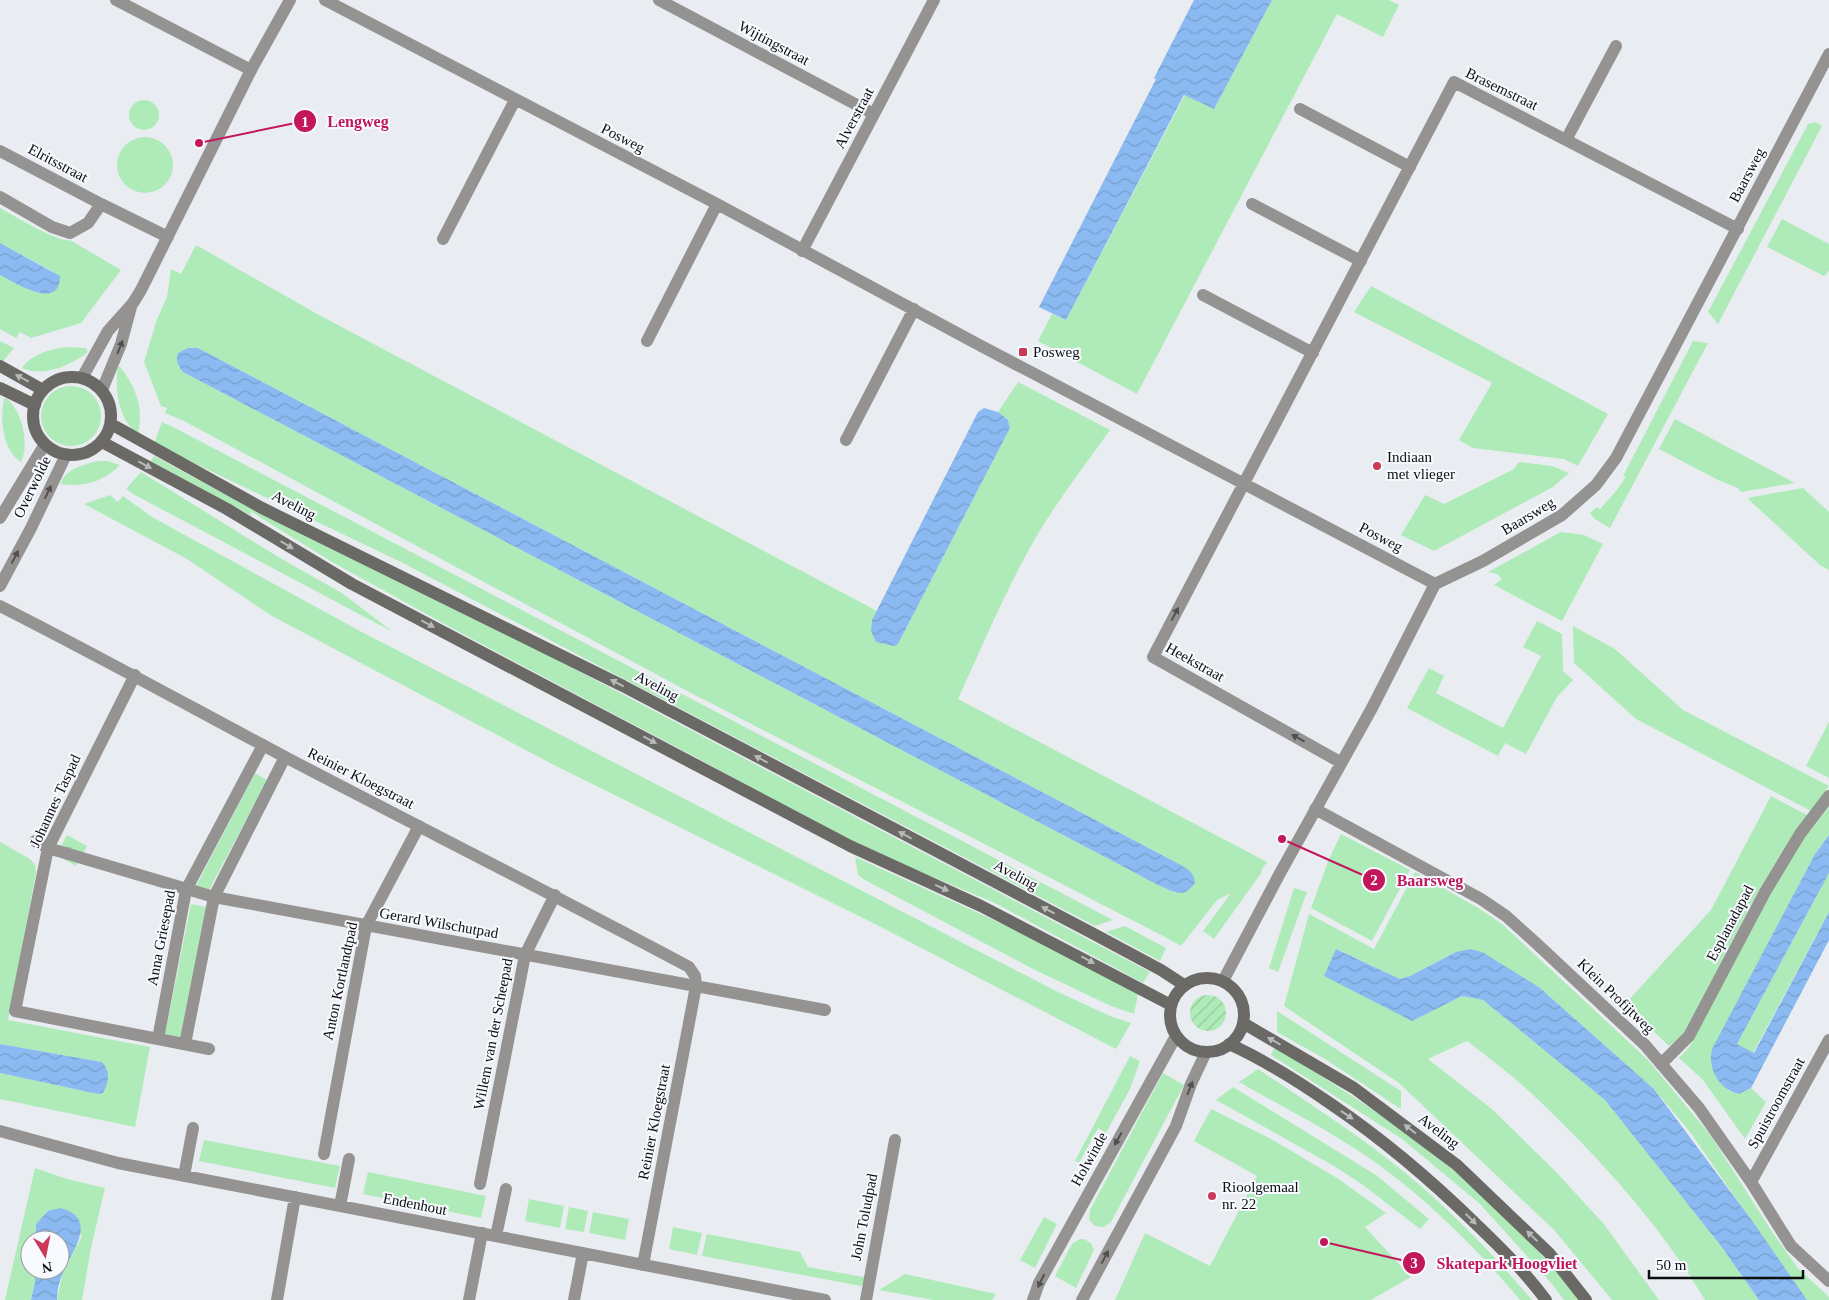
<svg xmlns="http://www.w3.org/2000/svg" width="1829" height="1300" font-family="Georgia,serif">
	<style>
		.grass { fill: #afebb8; fill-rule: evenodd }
		.park { fill: url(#park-crowns) }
		.garden { fill: url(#garden-furrows) }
		.water { fill: url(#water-waves) }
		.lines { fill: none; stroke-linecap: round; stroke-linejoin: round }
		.pedestrian { stroke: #959391; stroke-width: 12 }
		.minor { stroke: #959391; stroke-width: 12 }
		.secondary { stroke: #6b6966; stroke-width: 12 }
		.oneway { fill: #515050 }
		.oneway2 { fill: #b8b9ba }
		.poi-dot { fill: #ca3955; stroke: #f7faff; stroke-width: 2 }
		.labels { text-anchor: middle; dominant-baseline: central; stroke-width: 4; stroke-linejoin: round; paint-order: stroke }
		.street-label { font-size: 15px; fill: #0d0e10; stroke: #f7faff }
		.poi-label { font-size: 15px; fill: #0d0e10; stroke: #f7faff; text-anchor: start }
		.leader { fill: none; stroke: #c2185b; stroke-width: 2 }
		.callout-dot { fill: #c2185b; stroke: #f7faff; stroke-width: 2 }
		.mark-label { font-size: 15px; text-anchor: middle; font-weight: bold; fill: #fff }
		.callout-label { font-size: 16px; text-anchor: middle; font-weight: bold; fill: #c2185b; stroke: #f7faff; stroke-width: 4; stroke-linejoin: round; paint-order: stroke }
	</style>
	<defs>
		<pattern id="park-crowns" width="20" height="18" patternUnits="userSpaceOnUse" patternTransform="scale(1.25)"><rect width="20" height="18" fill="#afebb8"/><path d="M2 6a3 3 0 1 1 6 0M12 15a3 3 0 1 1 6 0" fill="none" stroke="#95c89d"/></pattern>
		<pattern id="garden-furrows" width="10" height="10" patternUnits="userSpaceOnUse" patternTransform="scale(1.25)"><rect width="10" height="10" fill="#afebb8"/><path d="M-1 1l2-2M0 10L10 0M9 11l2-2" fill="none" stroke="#95c89d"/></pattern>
		<pattern id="water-waves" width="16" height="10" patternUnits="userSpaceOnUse" patternTransform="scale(1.25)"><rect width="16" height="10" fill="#8abaf1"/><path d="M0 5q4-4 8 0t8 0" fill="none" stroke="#769fce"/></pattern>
	</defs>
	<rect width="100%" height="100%" fill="#e9edf2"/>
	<path class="grass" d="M1272,0H1389L1399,5L1383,37L1337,14L1137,394L1038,341L1052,314L1066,320L1185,95L1214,109Z
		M129 115a15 15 0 1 1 30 0a15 15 0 1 1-30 0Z
		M1816,122L1822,126L1718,324L1708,312L1808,124Z
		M117 165a28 28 0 1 1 56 0a28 28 0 1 1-56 0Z
		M0,208C13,215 58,243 70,240L121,270L81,323L31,338L20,332L16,338L0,329V275L37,293L52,271L0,243Z
		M1782,219L1829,244V271L1824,276L1767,247Z
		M196,245L319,315L877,611L872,620L898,644L1010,428L1008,420L998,412L1018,382L1110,430C1085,465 1058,500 1036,537C1006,589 983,645 958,699L1267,862L1261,871L1262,872L1214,939L1203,931L1231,893L1217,900L1181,946L1163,936L691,693L210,435L182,420L165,413L167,408L161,406L144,362L157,319L167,297L171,269L181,274ZM188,348H198L1179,864L1176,893L1160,886L183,372L178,366Z
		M1371,286L1608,414L1578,466L1564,459L1473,448L1459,440L1492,383L1354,312Z
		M0,341L14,348L3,361L0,360Z
		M1693,341L1708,343L1610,528L1595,519L1590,513L1597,507L1600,509L1616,491L1626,477L1623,476Z
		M65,347L86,348L88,352C71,365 44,378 22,368C30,355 50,349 65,347Z
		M118,367H120C136,387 144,408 138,433C119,423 114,387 118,367Z
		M41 416a30 30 0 1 1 60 0a30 30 0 1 1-60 0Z
		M6,398C22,410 30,444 21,462C2,450 0,419 4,399Z
		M1675,419L1795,483L1741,492L1738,488L1718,480L1659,449Z
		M162,422L173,427L1113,920L1095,926L401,562L154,444Z
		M154,456L217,490L487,623L1150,972L1143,983L995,903L911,868L829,830L699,759L459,632L332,562L250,511L252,516L152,462L151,461Z
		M97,461H107L120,465C105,481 83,488 61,484C64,469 84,465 97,461Z
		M1519,462L1552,466L1569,473L1553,487L1434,551L1401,535L1425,495L1444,504L1514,469Z
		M141,472L280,558L342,593L393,632L133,494L126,489Z
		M1803,488L1829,512V570L1821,566L1747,498Z
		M110,495L118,502L123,496L152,517L358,630L1054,990L1110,1016L1131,1023L1116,1049L879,926L554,765L272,616L187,559L84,504Z
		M1561,532L1584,535L1603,544L1562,621L1494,585L1502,579L1497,574L1488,572Z
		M1537,621L1562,634L1563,671L1573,680L1557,697L1526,754L1505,743L1498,756L1407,708L1429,668L1444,676L1436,693L1503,728L1541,656L1523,647Z
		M1573,626L1615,649L1683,710L1829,786L1811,811L1636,719L1574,663Z
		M1829,722V778L1806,766Z
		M255,773L267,780L208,892L196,886Z
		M1771,796L1807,815C1757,883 1723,962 1682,1036L1669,1046L1625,1004L1711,910Z
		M1829,807V835L1815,854L1711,1053V1064L1729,1091L1739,1094L1751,1088L1766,1102L1745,1139L1703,1080L1679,1058L1690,1046L1751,927L1802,841Z
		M1341,834L1410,870L1372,941L1311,908L1329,859Z
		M0,842L30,859L35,865L36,873L8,1020L150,1047L135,1127L0,1099V1073L98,1094L103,1093C110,1078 109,1076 102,1062L0,1044Z
		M855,857L1020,932L1138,994L1134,1014L1111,1006L1035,970L863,879L858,875Z
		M1415,872L1480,909L1502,924L1648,1060L1711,1136L1771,1230L1797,1267L1829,1297V1300H1807L1804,1297L1690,1132L1654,1089L1540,988L1456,952L1410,976L1400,979L1337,949L1411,1021L1462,996L1483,1000L1605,1100L1721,1246L1759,1300H1705C1659,1223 1597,1155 1532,1094C1512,1075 1489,1058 1467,1041L1428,1059L1493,1110L1556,1172L1603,1223L1659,1300H1612L1555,1231L1399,1083L1284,1006L1309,914L1374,949Z
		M1829,873V912L1753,1053L1737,1044Z
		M1294,888L1307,892L1278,972L1269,968Z
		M191,904L206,907L180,1038L165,1035Z
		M1125,926L1166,948L1160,961L1106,932Z
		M1277,1011L1401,1091V1109L1325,1059L1277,1032Z
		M1275,1046L1407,1132L1483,1194L1538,1250L1580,1300H1564L1552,1284L1480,1204L1402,1139L1271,1055Z
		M1130,1056L1140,1061L1130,1089L1106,1133L1098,1128L1079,1163L1075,1161Z
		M1258,1069C1313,1106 1370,1142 1421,1186C1461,1221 1498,1260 1532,1300H1520C1479,1251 1434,1206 1383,1168C1338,1135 1288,1110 1239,1082Z
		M1163,1073L1184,1085L1111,1222L1104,1227L1095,1226L1089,1220L1090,1210Z
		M1233,1087L1376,1175L1429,1219L1420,1229L1363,1185L1334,1166L1216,1100Z
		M1211,1109L1273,1140L1337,1178L1386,1213L1365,1227L1411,1277L1371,1300H1115L1145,1233L1210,1266L1257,1176L1194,1141Z
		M204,1140L340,1166L335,1188L199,1161Z
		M35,1168L67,1179L105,1188L91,1248L82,1300H57L62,1275L82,1236L48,1211L36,1224V1240H30V1270H35V1282L31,1300H5Z
		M368,1172L486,1196L481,1218L363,1194Z
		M529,1199L564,1206L560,1228L525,1221Z
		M569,1207L588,1211L584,1232L565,1229Z
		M593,1212L629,1219L625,1240L589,1233Z
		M1044,1217L1057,1224L1035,1268L1020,1260Z
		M673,1227L702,1233L697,1255L669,1249Z
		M707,1234L800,1252L808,1267L869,1278L868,1282L861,1286L702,1256Z
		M1080,1239H1084L1091,1243L1094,1250L1076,1288L1055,1276L1072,1244Z
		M905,1274L996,1294L992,1300H933L879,1290Z"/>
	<path class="park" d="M67,835L87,846L76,866L56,855Z"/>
	<path class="garden" d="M1190 1013a18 18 0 1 1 36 0a18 18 0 1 1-36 0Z"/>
	<path class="water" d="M1194,0H1272L1214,109L1184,95L1066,320L1039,307L1155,81L1156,79L1154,78Z
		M0,243L60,276C60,312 16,283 0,275Z
		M188,348H198L1179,864C1189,870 1194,872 1195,883C1183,899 1175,892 1160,886L183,372C177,365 176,361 178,353Z
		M984,408L998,412L1008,420L1010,428L898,644L894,646L876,642L871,631L872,620L978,412Z
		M1829,835V873L1737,1044L1754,1053L1829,912V940L1751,1088L1739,1094C1719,1090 1707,1068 1712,1049L1815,854Z
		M1336,949L1400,979L1410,976L1456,952L1470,949L1482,952L1540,988L1654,1089L1753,1222L1807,1300H1759L1721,1246L1605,1100L1483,1000L1462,996L1412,1021L1324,976Z
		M0,1044L102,1062C111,1072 109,1082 103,1093L98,1094L0,1073Z
		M61,1208C99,1219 72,1251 63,1273C59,1281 57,1291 57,1300H31L35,1282V1270H60V1240H36V1224L48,1211Z"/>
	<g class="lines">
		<path class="pedestrian" d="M116,0L251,70
			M135,675L48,848L15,1011L158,1039
			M35,841L48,848L214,897L825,1010
			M185,1044L214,897L285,757
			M209,1049L158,1039L186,890L263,745
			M1661,1064L1689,1036L1765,892L1800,834L1829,796
			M324,1154L366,926L419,826
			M480,1184L525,955L555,895
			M469,1300L482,1233"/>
		<path class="minor" d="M325,0L717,204L983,347L1435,584
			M659,0L874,114
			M1300,109L1410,167
			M1566,140L1616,46
			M0,151L101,204
			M0,197L52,227L70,233L88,223L101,204L168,237
			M1252,204L1361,261
			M443,239L515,100
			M802,251L934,0
			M1203,295L1313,353
			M647,341L717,204
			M82,378L108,331L133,303L141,290L251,70L290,0
			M102,390L121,344L131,307
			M846,440L914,309
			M0,518L45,444
			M0,586L31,528L66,455
			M0,606C97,655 191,707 287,758C421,828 556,896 689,967L695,976L696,986L643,1265
			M1340,762L1153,657L1454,82L1738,229
			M1315,809L1481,899L1506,916L1536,943L1645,1045L1699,1108L1751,1182L1791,1246L1829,1281
			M1223,981L1279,875L1372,708L1435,584L1483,561L1562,515L1596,485L1616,458L1829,54
			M0,1131L118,1163L825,1300
			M184,1176L193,1128
			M1751,1182L1829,1040
			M340,1206L349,1159
			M496,1236L506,1189
			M277,1300L295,1197
			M574,1300L583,1253
			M866,1300L895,1140
			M1033,1300L1039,1283L1176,1036
			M1082,1300L1176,1126L1191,1084L1206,1052"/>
		<path class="secondary" d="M0,366L43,390
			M33 416a39 39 0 1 1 78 0a39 39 0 1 1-78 0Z
			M0,388L35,405
			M111,424L262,508L623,686L1092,933L1161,970L1184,985
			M102,442L227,509L352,584L850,846L981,906L1171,1005
			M1170 1015a37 37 0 1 1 74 0a37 37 0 1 1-74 0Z
			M1243,1023L1354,1088L1457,1165L1549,1253L1586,1300
			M1229,1044C1265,1060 1299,1082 1331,1104C1384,1140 1431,1180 1477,1225C1503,1250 1525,1272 1546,1300"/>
	</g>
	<defs><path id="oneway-solid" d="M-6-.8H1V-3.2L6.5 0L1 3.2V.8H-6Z" transform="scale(1.25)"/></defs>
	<g class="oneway">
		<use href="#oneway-solid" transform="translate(120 347) rotate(-69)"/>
		<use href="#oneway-solid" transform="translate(48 492) rotate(-65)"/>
		<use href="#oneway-solid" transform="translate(15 557) rotate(-62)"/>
		<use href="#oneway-solid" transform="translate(1175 614) rotate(-62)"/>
		<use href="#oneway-solid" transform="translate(1298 738) rotate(-151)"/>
		<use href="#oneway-solid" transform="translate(1190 1088) rotate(-69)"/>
		<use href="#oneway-solid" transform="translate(1118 1139) rotate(119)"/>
		<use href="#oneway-solid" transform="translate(1105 1257) rotate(-62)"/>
		<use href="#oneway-solid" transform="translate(1041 1281) rotate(115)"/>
	</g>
	<g class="oneway2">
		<use href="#oneway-solid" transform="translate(22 378) rotate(-152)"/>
		<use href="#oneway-solid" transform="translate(145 465) rotate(28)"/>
		<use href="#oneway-solid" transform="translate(287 545) rotate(31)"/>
		<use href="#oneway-solid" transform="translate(428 624) rotate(28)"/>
		<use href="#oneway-solid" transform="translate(617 683) rotate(-153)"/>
		<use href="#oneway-solid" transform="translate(650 740) rotate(28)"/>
		<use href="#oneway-solid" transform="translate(761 759) rotate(-152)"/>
		<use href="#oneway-solid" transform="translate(905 835) rotate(-152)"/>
		<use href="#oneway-solid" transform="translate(942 888) rotate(24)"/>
		<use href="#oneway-solid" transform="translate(1048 910) rotate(-152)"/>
		<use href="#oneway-solid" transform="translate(1088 960) rotate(28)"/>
		<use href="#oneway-solid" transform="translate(1274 1041) rotate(-150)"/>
		<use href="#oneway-solid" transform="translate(1347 1115) rotate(34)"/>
		<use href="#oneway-solid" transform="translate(1410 1129) rotate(-143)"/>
		<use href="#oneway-solid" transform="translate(1471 1219) rotate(44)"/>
		<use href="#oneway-solid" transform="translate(1532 1236) rotate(-136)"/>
	</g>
	<g class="poi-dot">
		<rect x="1018" y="347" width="10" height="10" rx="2.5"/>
		<circle cx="1377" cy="466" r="5"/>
		<circle cx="1212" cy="1196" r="5"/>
	</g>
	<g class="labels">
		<g class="street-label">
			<text transform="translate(774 43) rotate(28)">Wijtingstraat</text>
			<text transform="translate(1502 89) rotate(26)">Brasemstraat</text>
			<text transform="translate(854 118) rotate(-62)">Alverstraat</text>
			<text transform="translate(623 138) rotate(27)">Posweg</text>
			<text transform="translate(58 163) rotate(28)">Elritsstraat</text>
			<text transform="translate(1747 175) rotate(-62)">Baarsweg</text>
			<text transform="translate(32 487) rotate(-64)">Overwolde</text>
			<text transform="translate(294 505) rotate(27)">Aveling</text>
			<text transform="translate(1528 516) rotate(-31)">Baarsweg</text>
			<text transform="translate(1381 537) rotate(28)">Posweg</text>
			<text transform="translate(1195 662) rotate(29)">Heekstraat</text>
			<text transform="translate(657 686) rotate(28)">Aveling</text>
			<text transform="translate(361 778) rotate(27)">Reinier Kloegstraat</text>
			<text transform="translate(55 801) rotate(-65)">Johannes Taspad</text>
			<text transform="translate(1016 875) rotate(28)">Aveling</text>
			<text transform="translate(439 923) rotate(10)">Gerard Wilschutpad</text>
			<text transform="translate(1730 923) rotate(-62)">Esplanadapad</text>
			<text transform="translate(161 938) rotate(-79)">Anna Griesepad</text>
			<text transform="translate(340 981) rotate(-78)">Anton Kortlandtpad</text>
			<text transform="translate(1616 996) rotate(44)">Klein Profijtweg</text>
			<text transform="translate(493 1034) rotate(-79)">Willem van der Scheepad</text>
			<text transform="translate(1776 1103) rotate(-61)">Spuistroomstraat</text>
			<text transform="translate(654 1122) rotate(-79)">Reinier Kloegstraat</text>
			<text transform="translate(1439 1131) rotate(37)">Aveling</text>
			<text transform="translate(1089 1159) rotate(-61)">Holwinde</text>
			<text transform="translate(415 1204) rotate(11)">Endenhout</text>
			<text transform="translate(864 1217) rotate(-79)">John Toludpad</text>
		</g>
		<g class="poi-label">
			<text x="1033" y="352">Posweg</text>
			<text x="1387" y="457">Indiaan<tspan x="1387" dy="17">met vlieger</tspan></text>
			<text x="1222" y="1187">Rioolgemaal<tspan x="1222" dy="17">nr. 22</tspan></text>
		</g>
	</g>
	<path class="leader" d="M199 143L305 121M1282 839L1374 880M1324 1242L1414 1263"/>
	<g class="callout-dot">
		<circle cx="199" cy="143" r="5"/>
		<circle cx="1282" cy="839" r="5"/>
		<circle cx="1324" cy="1242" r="5"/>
		<circle cx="305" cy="121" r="12"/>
		<circle cx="1374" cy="880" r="12"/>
		<circle cx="1414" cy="1263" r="12"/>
	</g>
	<g class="mark-label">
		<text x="305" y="127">1</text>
		<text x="1374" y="885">2</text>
		<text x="1414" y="1268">3</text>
	</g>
	<g class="callout-label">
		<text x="358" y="127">Lengweg</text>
		<text x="1430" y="886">Baarsweg</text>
		<text x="1507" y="1269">Skatepark Hoogvliet</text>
	</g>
	<g transform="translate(45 1255) rotate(170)"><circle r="24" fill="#f7faff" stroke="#999c9f"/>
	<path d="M0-4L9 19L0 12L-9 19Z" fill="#ca3955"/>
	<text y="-8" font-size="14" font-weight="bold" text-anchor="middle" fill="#0d0e10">N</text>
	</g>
	<path d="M1649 1270v8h154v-8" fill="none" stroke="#0d0e10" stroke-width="2.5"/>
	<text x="1656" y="1270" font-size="15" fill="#0d0e10" stroke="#f7faff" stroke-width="4" paint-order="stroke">50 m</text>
</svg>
